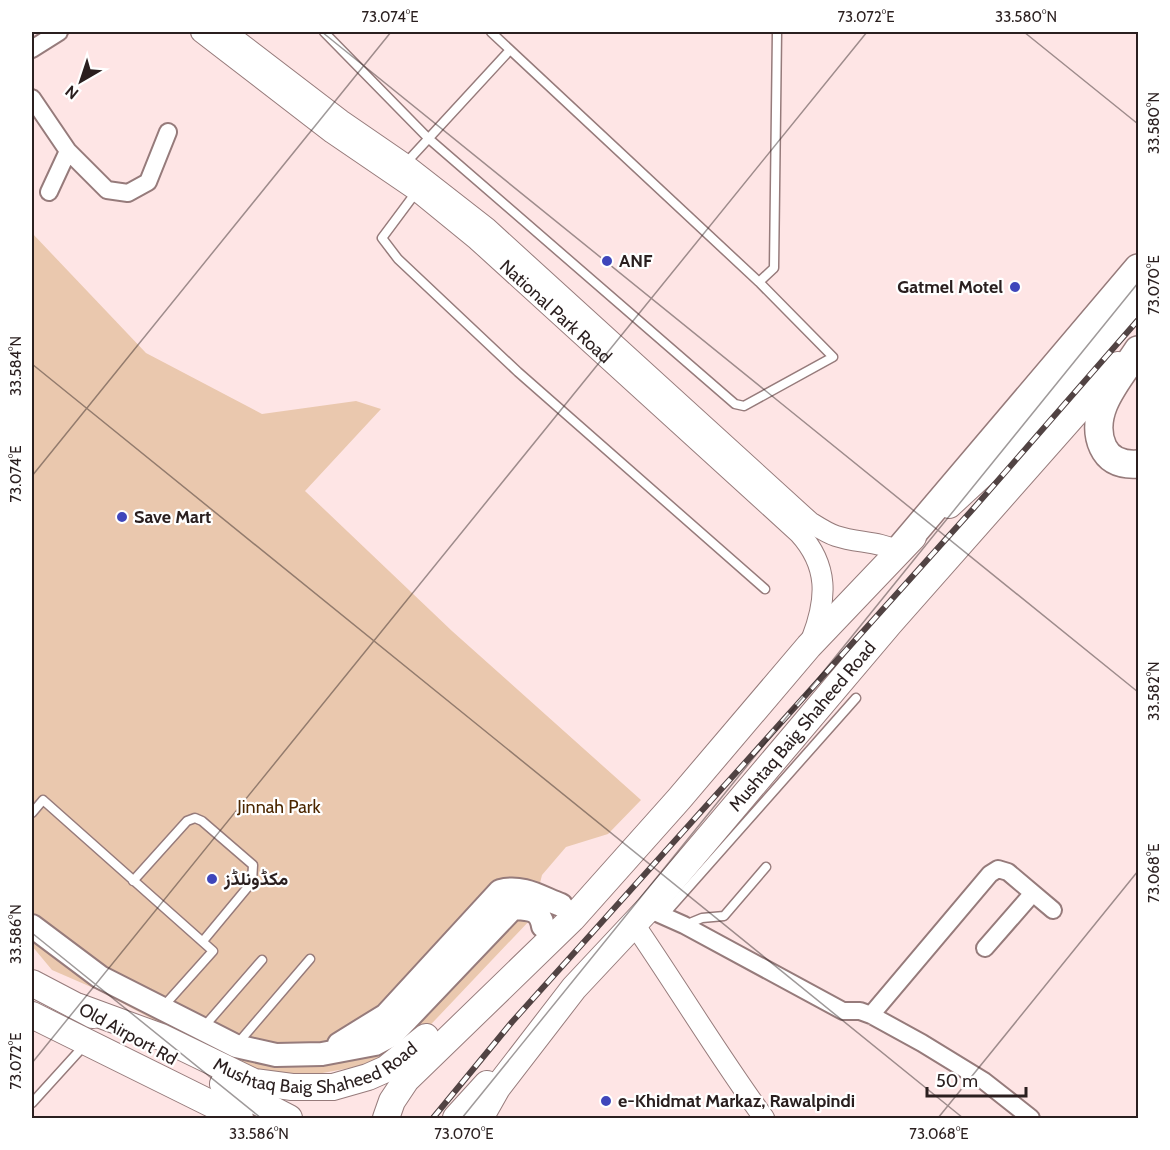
<svg xmlns="http://www.w3.org/2000/svg" width="1170" height="1150" font-family="Cabin,Vazirmatn,sans-serif">
	<style>
		.green { fill: #eac8ae }
		.lines { fill: none; stroke-linecap: round; stroke-linejoin: round }
		.service-casing { stroke: #967b7b; stroke-width: 11 }
		.minor-casing { stroke: #967b7b; stroke-width: 20 }
		.tertiary-casing { stroke: #967b7b; stroke-width: 22 }
		.secondary-casing { stroke: #967b7b; stroke-width: 26 }
		.primary-casing { stroke: #967b7b; stroke-width: 28 }
		.trunk-casing { stroke: #967b7b; stroke-width: 30 }
		.service { stroke: #fff; stroke-width: 8 }
		.minor { stroke: #fff; stroke-width: 16 }
		.tertiary { stroke: #fff; stroke-width: 20 }
		.secondary { stroke: #fff; stroke-width: 22 }
		.primary { stroke: #fff; stroke-width: 26 }
		.trunk { stroke: #fff; stroke-width: 27 }
		.rail-casing { stroke: #514343; stroke-width: 6 }
		.rail { stroke: #fff; stroke-width: 4; stroke-dasharray: 11; stroke-linecap: butt }
		.ticks { fill: none; stroke: #2a1f1f; stroke-width: 1.5; stroke-opacity: 0.45 }
		.poi-dot { fill: #3f46bb; stroke: #fff; stroke-width: 2 }
		.labels { text-anchor: middle; dominant-baseline: central; stroke-width: 4.5; stroke-linejoin: round; paint-order: stroke }
		.poi-label { font-size: 18px; font-weight: bold; fill: #2a1f1f; stroke: #fff; text-anchor: start }
		.street-label { font-size: 18px; fill: #2a1f1f; stroke: #fff }
		.park-label { font-size: 18px; fill: #4c2700; stroke: #fff }
		.neatline { fill: none; stroke: #2a1f1f; stroke-width: 2 }
		.ticks-label { font-size: 15px; text-anchor: middle; fill: #2a1f1f }
	</style>
	<rect width="100%" height="100%" fill="#fee5e5"/>
	<path class="green" d="M32,233L146,353L262,414L356,401L381,409L305,491L452,631L641,800L608,834L566,847L542,875L531,919L418,1038L388,1059L361,1066L306,1076L249,1071L98,990L52,970L32,946Z"/>
	<g class="lines">
		<g class="service-casing">
			<path id="service" d="M324,32L428,138L735,404L744,406L833,357L759,282L491,32
				M405,164L510,50
				M417,191L382,238L398,259L518,372L765,589
				M759,282L774,268L777,32
				M32,813L43,800L213,951L162,1008
				M133,881L187,821L195,818L202,821L253,865L252,882L203,941
				M663,916L856,698
				M685,925L702,918L724,916L766,867
				M202,1029L262,960
				M238,1043L310,959
				M32,1103L81,1049"/>
		</g>
		<g class="minor-casing">
			<path id="minor" d="M32,49L59,32
				M32,98L68,151L49,192
				M68,151L107,190L128,193L148,182L168,132
				M648,909L684,925L843,1011H860L871,1015L922,1043L984,1081L1031,1118
				M985,948L1033,893
				M871,1015L990,874L998,869L1008,872L1053,910"/>
		</g>
		<g class="tertiary-casing">
			<g id="tertiary">
				<path id="s1" d="M201,32L332,133L417,191L477,240L799,533C829,566 827,599 812,638"/>
				<path d="M226,32L341,120L405,164L487,228L810,522C818,527 827,533 836,536C857,543 878,541 898,551"/>
				<path d="M634,924C678,988 718,1055 764,1118"/>
			</g>
		</g>
		<g class="secondary-casing">
			<path id="secondary" d="M32,926L100,977L236,1046L276,1055L322,1054L375,1044L392,1035L513,908C528,909 540,908 543,926
				M339,1044L386,1015L500,891C522,885 540,897 561,905"/>
		</g>
		<g class="primary-casing">
			<g id="primary">
				<path d="M949,505L990,467L1138,297"/>
				<path d="M32,983L93,1015"/>
				<path id="s2" d="M79,1007L161,1037L254,1082L292,1087H333L368,1077L386,1069L426,1037"/>
				<path d="M32,1015L240,1118"/>
				<path d="M223,1084L289,1118"/>
				<path d="M386,1118L392,1101L406,1080L572,919L679,799L809,646L913,537"/>
				<path d="M456,1118L487,1084"/>
				<path id="s3" d="M480,1118L497,1088L574,988L648,909L890,623L1118,365"/>
			</g>
		</g>
		<g class="trunk-casing">
			<path id="trunk" d="M1138,350C1120,378 1087,412 1103,447C1110,462 1124,465 1138,464
				M898,551L1138,268"/>
		</g>
		<use href="#service" class="service"/>
		<use href="#minor" class="minor"/>
		<use href="#tertiary" class="tertiary"/>
		<use href="#secondary" class="secondary"/>
		<use href="#primary" class="primary"/>
		<use href="#trunk" class="trunk"/>
		<g class="rail-casing">
			<path id="rail" d="M433,1118L512,1022L973,509L1138,320"/>
		</g>
		<use href="#rail" class="rail"/>
	</g>
	<path class="ticks" d="M322,32L1138,692M1024,32L1138,124M32,364L963,1118M32,476L391,32M32,933L261,1118M32,1063L867,32M462,1118L1138,283M938,1118L1138,871"/>
	<g class="poi-dot">
		<circle cx="607" cy="261" r="6"/>
		<circle cx="1015" cy="287" r="6"/>
		<circle cx="122" cy="517" r="6"/>
		<circle cx="212" cy="879" r="6"/>
		<circle cx="606" cy="1101" r="6"/>
	</g>
	<g class="labels">
		<g class="poi-label">
			<text x="619" y="261">ANF</text>
			<text x="1003" y="287" text-anchor="end">Gatmel Motel</text>
			<text x="134" y="517">Save Mart</text>
			<text x="224" y="879">مکڈونلڈز</text>
			<text x="618" y="1101">e-Khidmat Markaz, Rawalpindi</text>
		</g>
		<g class="street-label">
			<text stroke="none"><textPath href="#s1" startOffset="452">National Park Road</textPath></text>
			<text stroke="none"><textPath href="#s3" startOffset="508">Mushtaq Baig Shaheed Road</textPath></text>
			<text transform="translate(128 1034) rotate(29)">Old Airport Rd</text>
			<text stroke="none"><textPath href="#s2" startOffset="255">Mushtaq Baig Shaheed Road</textPath></text>
		</g>
		<g class="park-label">
			<text x="279" y="807">Jinnah Park</text>
		</g>
	</g>
	<rect width="1170" height="1150" fill="none" stroke="#ffffff" stroke-width="66"/>
	<g transform="translate(81 81) rotate(219)" stroke="#ffffff" stroke-width="4.5" paint-order="stroke">
	<path d="M0-4.5L10 22L0 15L-10 22Z" fill="#2a1f1f"/>
	<text y="-9" font-size="16" font-weight="bold" text-anchor="middle" fill="#2a1f1f">N</text>
	</g>
	<path d="M927 1087v9h99v-9" fill="none" stroke="#2a1f1f" stroke-width="3"/>
	<text x="936" y="1087" font-size="18" fill="#2a1f1f" stroke="#ffffff" stroke-width="4.5" paint-order="stroke">50 m</text>
	<rect x="33" y="33" width="1104" height="1084" class="neatline"/>
	<g class="ticks-label">
		<text x="390" y="22">73.074°E</text>
		<text x="866" y="22">73.072°E</text>
		<text x="1026" y="22">33.580°N</text>
		<text transform="translate(1154 123) rotate(-90)" y="5">33.580°N</text>
		<text transform="translate(1154 285) rotate(-90)" y="5">73.070°E</text>
		<text transform="translate(16 366) rotate(-90)" y="5">33.584°N</text>
		<text transform="translate(16 474) rotate(-90)" y="5">73.074°E</text>
		<text transform="translate(1154 691) rotate(-90)" y="5">33.582°N</text>
		<text transform="translate(1154 873) rotate(-90)" y="5">73.068°E</text>
		<text transform="translate(16 934) rotate(-90)" y="5">33.586°N</text>
		<text transform="translate(16 1061) rotate(-90)" y="5">73.072°E</text>
		<text x="259" y="1139">33.586°N</text>
		<text x="464" y="1139">73.070°E</text>
		<text x="939" y="1139">73.068°E</text>
	</g>
</svg>
